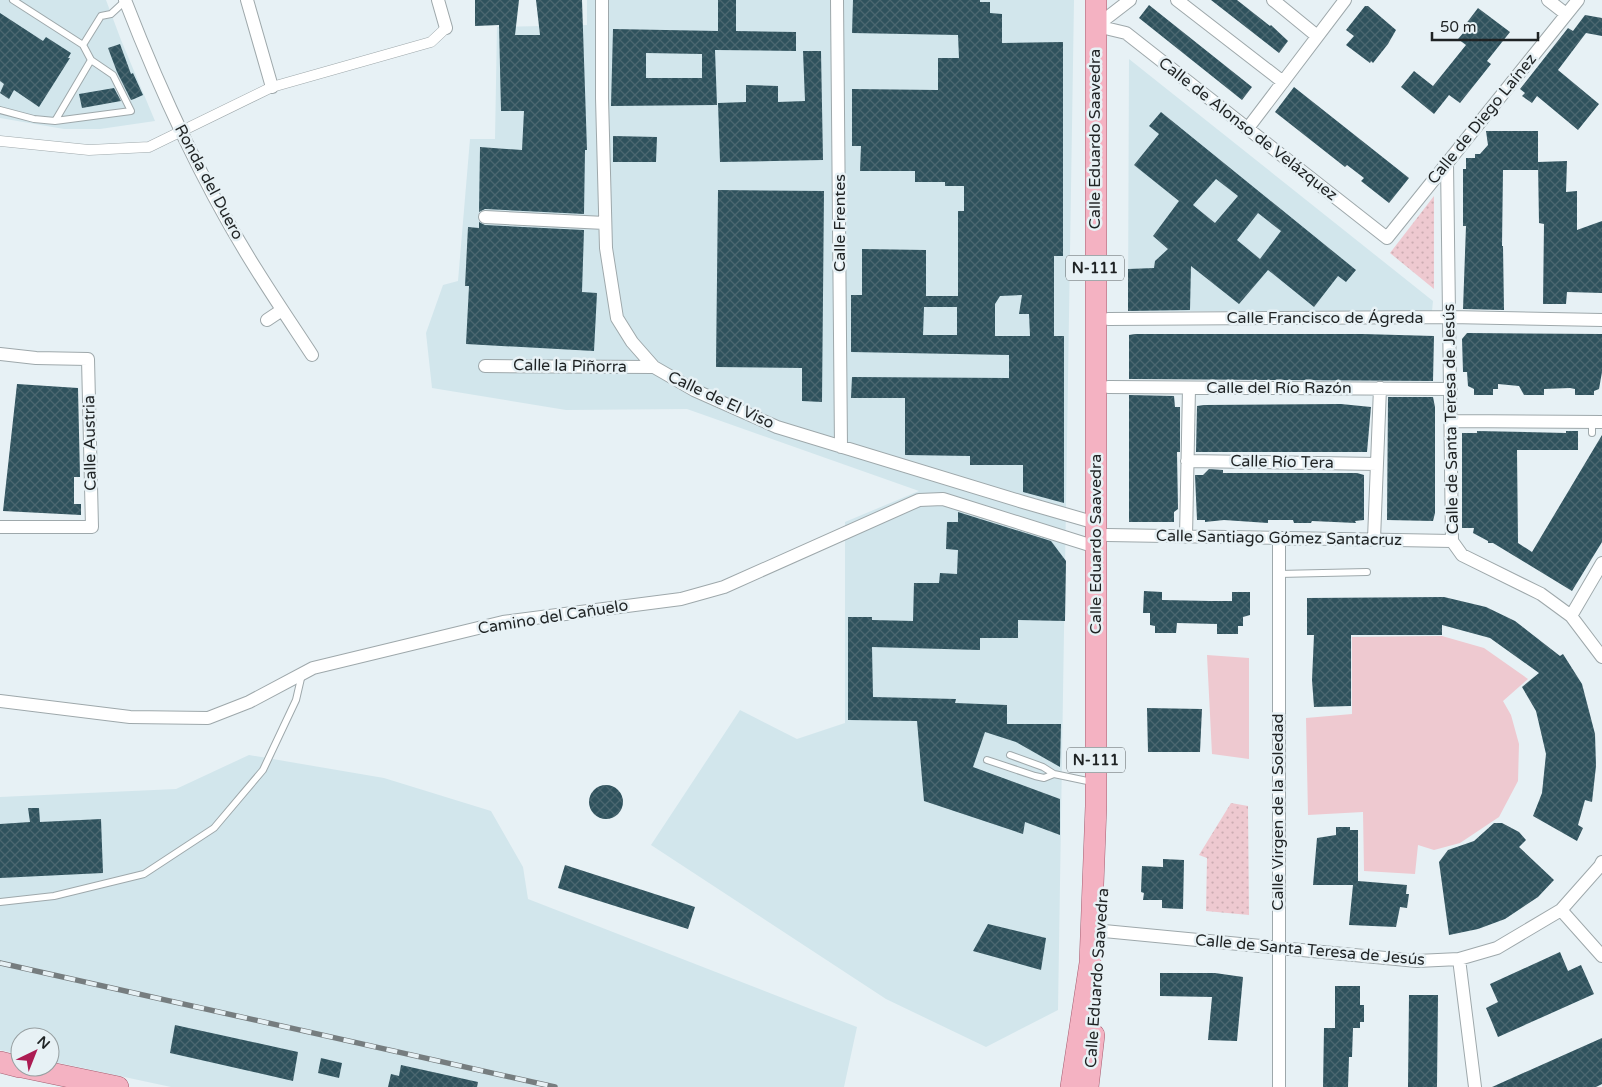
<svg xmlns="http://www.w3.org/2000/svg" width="1602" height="1087" font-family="'Varela Round',sans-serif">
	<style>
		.built { fill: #d2e6ec }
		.grass { fill: url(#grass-dots) }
		.park { fill: #eec9d0 }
		.building { fill: url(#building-cross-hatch); fill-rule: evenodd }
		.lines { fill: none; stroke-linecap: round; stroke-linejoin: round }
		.service-casing { stroke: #9ea8ab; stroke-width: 8 }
		.pedestrian-casing { stroke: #9ea8ab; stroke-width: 11 }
		.minor-casing { stroke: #9ea8ab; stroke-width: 14 }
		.primary-casing { stroke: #a55e71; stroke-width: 22 }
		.service { stroke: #fff; stroke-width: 6 }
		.pedestrian { stroke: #fff; stroke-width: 10 }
		.minor { stroke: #fff; stroke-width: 12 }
		.primary { stroke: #f4b2c2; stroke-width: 21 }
		.rail-casing { stroke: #767d7f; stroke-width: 5.5 }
		.rail { stroke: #e7f1f5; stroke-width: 4; stroke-dasharray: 11; stroke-linecap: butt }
		.labels { text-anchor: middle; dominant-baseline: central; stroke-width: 5; stroke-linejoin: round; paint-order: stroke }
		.shield { fill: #e7f1f5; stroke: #5b6163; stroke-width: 1 }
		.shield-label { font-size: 15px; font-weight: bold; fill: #1f2324 }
		.street-label { font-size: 16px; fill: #1f2324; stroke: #e7f1f5 }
	</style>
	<defs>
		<pattern id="grass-dots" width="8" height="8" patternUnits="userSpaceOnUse" patternTransform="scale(1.25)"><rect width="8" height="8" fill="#eec9d0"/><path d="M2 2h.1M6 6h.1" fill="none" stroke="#ccacb2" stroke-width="1.8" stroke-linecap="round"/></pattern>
		<pattern id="building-cross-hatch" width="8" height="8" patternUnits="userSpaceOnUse" patternTransform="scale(1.25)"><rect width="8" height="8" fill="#2f525d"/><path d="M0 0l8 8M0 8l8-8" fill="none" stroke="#4b6770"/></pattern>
	</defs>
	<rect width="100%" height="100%" fill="#e7f1f5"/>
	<path class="built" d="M0,0H106L121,40L155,121L100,129H64L0,118Z
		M587,0H1074L1058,1010L986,1047L886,999L651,845L740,710L797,739L845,723V522L919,491L687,409L566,410L432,388L426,333L443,285L458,281L470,139H495L497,27L587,25Z
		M1129,59L1433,301L1432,311H1128Z
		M249,755L384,778L491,811L523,867L528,899L857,1027L844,1087H171L50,1061V1037H20V1054L0,1050V797L176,789Z"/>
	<path class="grass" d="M1434,196V289L1390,253Z
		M1231,803L1248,806L1249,915L1206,911L1207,858L1199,855Z"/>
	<path class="park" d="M1442,636L1484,648L1528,679L1503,701L1511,715L1519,744L1518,781L1499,817L1460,843L1434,850L1418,845L1415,874L1364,871L1363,812L1308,815L1306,718L1352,714V637Z
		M1207,655L1249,658V759L1212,754Z"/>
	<path class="building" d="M475,0H519L515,35H540L536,0H582L587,150H585L584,214L485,209L479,212L480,147L522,150L524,111H501L499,25L475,26Z
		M718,0H736V31L796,32V51L715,50L717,105L611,106L613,29L718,31ZM646,53L702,54V78H646Z
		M853,0H980V2H990V13L1002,14V43L1063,42V256H1054V336H1064V503L1023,492V465H970V456L905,455V398H851L852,377L1009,378V355L851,352V295H862V249L926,250V296H958V211H964V186H945V182H915V171H860L861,146H852V89L938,90V58H959L958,35L852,33ZM1022,295L1019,314H1029L1030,336H995V304L1000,296ZM924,307H957V335H923Z
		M1211,0H1237L1270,26L1271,25L1288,41L1279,53Z
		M1149,5L1252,87L1242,100L1139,18Z
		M1365,6H1368L1396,30L1388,44L1373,63L1371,61L1370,63L1346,45L1354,36L1346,30Z
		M1478,8L1510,32L1487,61L1491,64L1460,103L1449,95L1434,114L1401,87L1414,71L1433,86L1466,45L1458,39L1465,31L1462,29Z
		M0,13L43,41L46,37L71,53L68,58H70L39,107L14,90L9,99L0,93L4,84L0,81Z
		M1585,15L1602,18V36L1586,33L1558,70L1599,104L1578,130L1537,96L1532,103L1522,96L1525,93L1520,89L1568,28L1573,31Z
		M120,44L131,74L133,73L143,95L134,99L131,100L117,72L108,48Z
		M803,51H821L823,160L720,162L718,103L746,102V85L778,86V102L805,101Z
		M1294,87L1409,178L1389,203L1361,181L1364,178L1347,165L1345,167L1275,112Z
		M114,88L121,101L82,108L79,94Z
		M1161,112L1356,270L1346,282L1338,276L1314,307L1268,270L1239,304L1191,266L1190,310L1128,311V269L1154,268L1155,261L1168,249L1153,236L1179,201L1134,165L1159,134L1149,126ZM1216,179L1238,196L1215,223L1193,205ZM1258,213L1281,231L1260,259L1237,240Z
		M1486,131H1538V170H1503L1502,246H1503L1504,310L1463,309L1466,226H1463V169H1466V158H1475V154H1480L1488,145Z
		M613,136L657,137L656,162H613Z
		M1567,161L1566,192L1577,191V230L1602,221V293L1567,292L1566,304H1543L1544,224L1539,223L1538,162Z
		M718,190L824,191L822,402L802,401V368L716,367Z
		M479,222L485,225L584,230L582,292L597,293L594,351L466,344L469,286H465L468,227L479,228Z
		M1467,333L1602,334V372L1599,389L1594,391V395H1575V389L1570,388L1544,389V395H1524L1519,386L1498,384V389H1493V395H1474V389L1468,386L1467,372H1463L1462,339Z
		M1135,334H1363L1434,336L1433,381L1129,379V335Z
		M17,384L78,388L80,477H74V504H81V515L3,511Z
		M1129,395L1174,396L1175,407H1180V452H1177L1178,509L1174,512V522H1129Z
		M1388,397H1433L1435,407V513L1433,521L1387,520Z
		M1341,404L1371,407L1367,452H1196L1197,406L1204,405Z
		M1477,431L1566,433V431H1578V450H1517L1518,543L1532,552L1602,435V542L1572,591L1493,543H1488V541L1473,533L1474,528H1462V433H1477Z
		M1209,469L1223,470V473H1357L1364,475V520L1355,521L1356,523L1312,521L1311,523H1294L1293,520H1268V523L1224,520L1205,522V520H1197L1195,475H1203Z
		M958,512L1051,541L1066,561L1065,621L1018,620V638H980V650L872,647L873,697L956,699L955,703L1007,705V724H1061L1060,767L1016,742L985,732L973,767L1060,799V835L1025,822L1023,834L924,801L917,721L848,720V617H872V620L913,621L914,583H939L940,573L957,574L958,550L946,549L947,522H958Z
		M1144,591L1162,592V600L1210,601H1232V592H1250V615L1243,617V626H1238V634H1217V624L1177,623L1176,633H1155V626L1150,625V613H1143Z
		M1444,597L1486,607L1515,621L1560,656L1563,654L1582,684L1595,734L1596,766L1592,802L1585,800L1578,825L1583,828L1577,841L1533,816L1542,793L1546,754L1536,711L1522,687L1539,673L1490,638L1442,625V635H1351V706L1314,707L1312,680L1314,635H1307V598Z
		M1147,708L1202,709L1200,752H1148Z
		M589 802a17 17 0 1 1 34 0a17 17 0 1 1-34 0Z
		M28,808H39L40,822L101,819L103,873L0,878V824L30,822Z
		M1494,823H1502L1519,832L1526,840L1519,847L1554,880L1538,897L1505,919L1478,929L1449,935L1439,862L1448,850L1474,841Z
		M1336,827H1350V830H1358V881L1407,885L1406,894H1409L1407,908L1400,907L1396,927L1349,925L1353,885H1313L1317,838L1336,835Z
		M1163,859L1184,860L1183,909L1162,908V900H1143L1144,893L1141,892L1142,866L1163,867Z
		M565,865L695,907L688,929L558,888Z
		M988,924L1046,938L1041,970L973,951Z
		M1560,952L1568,971L1581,965L1594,994L1498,1037L1486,1008L1498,1002L1490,984Z
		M1160,973H1215L1243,977L1237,1041L1208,1040L1212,997L1160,996Z
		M1335,986H1360V1005H1364V1022H1360V1028H1353L1352,1057H1349L1348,1087H1323L1324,1028H1335Z
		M1409,995H1438L1437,1087H1408Z
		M175,1025L298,1052L293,1081L170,1053Z
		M1602,1038V1084L1596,1087H1492Z
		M321,1058L342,1063L339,1078L318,1073Z
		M401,1065L478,1082L477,1087H388L391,1074L399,1076Z"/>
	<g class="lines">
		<g class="service-casing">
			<path id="service" d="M83,45L101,16L111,14L125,1
				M0,110L34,119L55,121L91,60L83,45L13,0
				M55,121L131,111L113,75L91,60
				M1592,433V422
				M1279,574L1367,572
				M1010,755L1043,767L1054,774
				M987,760L1035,776L1044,778L1054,774L1092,782
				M0,902L54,896L144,874L214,828L263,770L296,700L302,674"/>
		</g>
		<g class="pedestrian-casing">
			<path id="pedestrian" d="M0,141L89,150L149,147L272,87L431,42L446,28"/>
		</g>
		<g class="minor-casing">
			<path id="minor" d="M125,0C161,93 203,185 256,269C274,298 293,326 312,355
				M247,0L272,87
				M438,0L446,28
				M602,0V98L606,248L617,318L632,342L654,367L694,390L777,427L1023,502L1096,523
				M837,0L841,447
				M1177,0L1283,82
				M1273,0L1317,36
				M1548,0L1566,14
				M1104,20L1130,0
				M1105,28L1126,33L1387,238L1578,0
				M1248,128L1345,0
				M1447,163L1452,541L1462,555L1541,594L1571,616L1602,657
				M485,217L605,223
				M1108,319L1450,317L1602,320
				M267,320L282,310
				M0,354L36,358L88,359L92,527H0
				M485,366L654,367
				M1108,387L1451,389
				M1452,421L1602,422
				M1187,461L1377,464
				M1107,535L1452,541
				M1186,537L1189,388
				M1374,539L1380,388
				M1571,616L1602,563
				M0,701L130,717L208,718L249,702L313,668L503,622L681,599L724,587L919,500L943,499L1096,547
				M1561,910L1602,956
				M1104,931L1417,961L1459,959L1497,948L1561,910L1600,866L1602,862
				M1459,959L1475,1087
				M1279,1087V538"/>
		</g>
		<g class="primary-casing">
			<path id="primary" d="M0,1062L20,1067
				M22,1067L118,1087
				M1071,1087L1090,963L1096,806V0
				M1088,1087L1094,1035"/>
		</g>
		<use href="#service" class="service"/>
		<use href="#pedestrian" class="pedestrian"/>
		<use href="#minor" class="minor"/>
		<use href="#primary" class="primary"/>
		<g class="rail-casing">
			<path id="rail" d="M0,963L555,1087"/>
		</g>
		<use href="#rail" class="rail"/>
	</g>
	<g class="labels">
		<g class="shield">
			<rect x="1066" y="255.5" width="58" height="25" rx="4"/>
			<rect x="1067" y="747.5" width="58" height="25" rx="4"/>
		</g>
		<g class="shield-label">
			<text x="1095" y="268">N-111</text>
			<text x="1096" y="760">N-111</text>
		</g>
		<g class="street-label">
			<text transform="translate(1482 119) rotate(-51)">Calle de Diego Laínez</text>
			<text transform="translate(1248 129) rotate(38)">Calle de Alonso de Velázquez</text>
			<text transform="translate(1095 139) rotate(-90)">Calle Eduardo Saavedra</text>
			<text transform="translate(209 182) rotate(62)">Ronda del Duero</text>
			<text transform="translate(840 223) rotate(-90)">Calle Frentes</text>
			<text x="1325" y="318">Calle Francisco de Ágreda</text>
			<text transform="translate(570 366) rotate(1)">Calle la Piñorra</text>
			<text x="1279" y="388">Calle del Río Razón</text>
			<text transform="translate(721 400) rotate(25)">Calle de El Viso</text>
			<text transform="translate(1451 419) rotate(-91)">Calle de Santa Teresa de Jesús</text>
			<text transform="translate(90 443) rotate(-91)">Calle Austria</text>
			<text transform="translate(1282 462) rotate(1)">Calle Río Tera</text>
			<text transform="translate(1279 538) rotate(1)">Calle Santiago Gómez Santacruz</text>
			<text transform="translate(1096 544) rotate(-90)">Calle Eduardo Saavedra</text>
			<text transform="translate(553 617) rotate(-9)">Camino del Cañuelo</text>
			<text transform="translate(1278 812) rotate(-90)">Calle Virgen de la Soledad</text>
			<text transform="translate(1310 950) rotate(5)">Calle de Santa Teresa de Jesús</text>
			<text transform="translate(1097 978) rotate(-86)">Calle Eduardo Saavedra</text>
		</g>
	</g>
	<g transform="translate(35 1052) rotate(43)"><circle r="24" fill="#e7f1f5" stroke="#979fa1"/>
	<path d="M0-4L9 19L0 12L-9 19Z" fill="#ac1c53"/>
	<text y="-8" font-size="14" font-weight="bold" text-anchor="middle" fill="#1f2324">N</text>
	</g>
	<path d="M1432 32v8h106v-8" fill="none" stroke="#1f2324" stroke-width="2.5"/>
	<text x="1440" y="32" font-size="15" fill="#1f2324" stroke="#e7f1f5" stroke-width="4" paint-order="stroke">50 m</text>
</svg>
